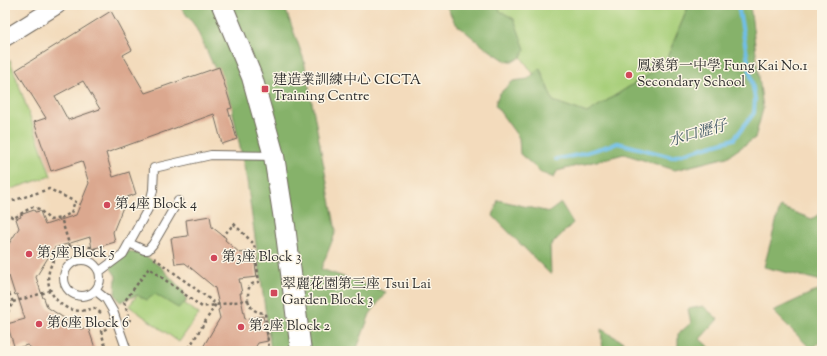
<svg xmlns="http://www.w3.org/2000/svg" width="827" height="356" font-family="'Sorts Mill Goudy','Noto Serif SC',serif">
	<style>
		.green { fill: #a8cf7a; stroke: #6a7d52 }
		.forest { fill: #86b26a; stroke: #586e4a }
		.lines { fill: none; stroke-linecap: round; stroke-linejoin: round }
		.stream { stroke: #6fbfea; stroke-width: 4 }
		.building { fill: #dba88f; fill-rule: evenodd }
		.service-casing { stroke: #71695e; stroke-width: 10 }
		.minor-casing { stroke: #71695e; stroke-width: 18 }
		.tertiary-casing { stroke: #71695e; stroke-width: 22 }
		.path { stroke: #71695e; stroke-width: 2.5; stroke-dasharray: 3 3; stroke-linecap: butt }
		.service { stroke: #fff; stroke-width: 8 }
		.minor { stroke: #fff; stroke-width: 16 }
		.tertiary { stroke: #fff; stroke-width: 20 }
		.poi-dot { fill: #d1495b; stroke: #fcf5e5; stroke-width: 1.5 }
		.labels { text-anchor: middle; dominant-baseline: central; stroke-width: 3; stroke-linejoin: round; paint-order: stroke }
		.poi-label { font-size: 14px; fill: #2b2b2b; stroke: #fcf5e5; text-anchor: start }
		.water-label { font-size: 15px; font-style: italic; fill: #3f5764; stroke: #fcf5e5 }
	</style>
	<rect width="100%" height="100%" fill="#fcf5e5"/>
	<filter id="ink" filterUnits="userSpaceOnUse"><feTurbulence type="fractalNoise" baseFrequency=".025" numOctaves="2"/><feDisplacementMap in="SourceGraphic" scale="8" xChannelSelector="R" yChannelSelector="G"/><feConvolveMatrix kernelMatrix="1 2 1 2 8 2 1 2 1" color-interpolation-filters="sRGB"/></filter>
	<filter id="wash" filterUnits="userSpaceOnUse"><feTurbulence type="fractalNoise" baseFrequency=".012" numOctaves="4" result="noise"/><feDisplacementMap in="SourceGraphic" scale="16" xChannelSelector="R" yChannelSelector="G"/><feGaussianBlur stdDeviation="0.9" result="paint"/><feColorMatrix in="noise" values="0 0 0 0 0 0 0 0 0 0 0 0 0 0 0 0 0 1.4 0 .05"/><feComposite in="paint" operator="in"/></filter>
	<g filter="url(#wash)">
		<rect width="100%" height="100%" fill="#f3dbbc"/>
		<path class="green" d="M492,5H689L664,65L587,113L553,101L503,32Z
			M10,60L51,176L5,191V63Z
			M150,278L199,314L179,342L129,306Z"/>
		<path class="forest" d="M179,5H284L304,60L336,231L321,269L386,292L370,314L356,351H271L247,181L231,103L195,26Z
			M446,5H498L500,11L514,19L525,49L521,57L514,61H506L483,46L455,23Z
			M689,5H750L763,109L755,138L727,157L675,170L624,154L557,171L554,178L542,173L520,154L519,138L495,105L499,94L513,81L528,79L540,68L553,101L587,113L664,65Z
			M498,200L549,212L561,203L573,223L550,246L551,275L493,216Z
			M780,207L812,219L822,212V281L764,267Z
			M129,251L147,257L161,267L171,278L183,291L187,301L178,308L155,294L147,300L137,295L120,302L115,294L116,276L110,267Z
			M822,288V341L811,349L773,311Z
			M703,306L718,319L700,339L713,351H699L698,350L697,351H678V334L691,323L688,309Z
			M601,329L625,343L630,351H603Z"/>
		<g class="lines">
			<path class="stream" d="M556,159L578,155L618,143L672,157L734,139L754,113L755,99L738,5"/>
		</g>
		<g id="blocks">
			<path class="building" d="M111,11L132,50L123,55L145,93L219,67L232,108L228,109L237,139L222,144L214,114L106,153L113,177L129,172L136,194L127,197L113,232L115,242L92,249L90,237L54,248L36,277L43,298H44L47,307L81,329L88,327L96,351H36L27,345L15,349L7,324L25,319L17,294L15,295L9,276L5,278V250L19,228L16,219L21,217L20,215L34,210L35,212L40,211L45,225L76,215L89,183L82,161L51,171L34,122L46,118L16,70ZM83,81L100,109L68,120L55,96Z
				M210,216L212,227L226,238L225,240L240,253L253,251L257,277L239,279L242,293H240L245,319L263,316L268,341L258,343L253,351H210L203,347L220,318L218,310L220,309L215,288L185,263L175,264L171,238L188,236L186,220Z"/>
		</g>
	</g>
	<g filter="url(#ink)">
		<use href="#blocks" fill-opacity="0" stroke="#71695e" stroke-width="1"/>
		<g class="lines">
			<g class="service-casing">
				<path id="service" d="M129,243L144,250H148L153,244L178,201
					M64 278a18 18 0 1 1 36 0a18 18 0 1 1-36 0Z
					M100,271L123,254L149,207L153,190L154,168L211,155L274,156
					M96,291L106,299L113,311L127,351"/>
			</g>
			<g class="minor-casing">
				<path id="minor" d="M5,38L58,5"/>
			</g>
			<g class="tertiary-casing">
				<path id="tertiary" d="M222,5L252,77L274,156L285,226L301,351"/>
			</g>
			<path class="path" d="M5,209L9,202L49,189L80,204
				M5,213L14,218L32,207L39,209L50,220L61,218
				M5,246L7,247
				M70,247L61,218L71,213L75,201
				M154,258L216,304L187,351
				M5,290L8,291L13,302L8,312L5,314
				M248,300C251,310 255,312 265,313L269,351
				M13,302L50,291
				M101,313L94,308C83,312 72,312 62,305C29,279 61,231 97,250C99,251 102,254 104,256
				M128,321L130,320L124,302L149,268L202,307L248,300C248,289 248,283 259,282L254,244L234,224L223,236
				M5,334L10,351
				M105,351L106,349L101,331L108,328"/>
			<use href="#service" class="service"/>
			<use href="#minor" class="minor"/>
			<use href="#tertiary" class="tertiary"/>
		</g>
	</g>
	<g class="poi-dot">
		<circle cx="629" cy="75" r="4"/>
		<rect x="261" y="85" width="8" height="8" rx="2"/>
		<circle cx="107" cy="205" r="4"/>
		<circle cx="29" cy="254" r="4"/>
		<circle cx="214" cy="258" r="4"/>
		<rect x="270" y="289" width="8" height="8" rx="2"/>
		<circle cx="39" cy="324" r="4"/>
		<circle cx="241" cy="327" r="4"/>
	</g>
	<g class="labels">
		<g class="poi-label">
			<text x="637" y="67">鳳溪第一中學 Fung Kai No.1<tspan x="637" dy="16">Secondary School</tspan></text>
			<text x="273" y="81">建造業訓練中心 CICTA<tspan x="273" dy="16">Training Centre</tspan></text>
			<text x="115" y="205">第4座 Block 4</text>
			<text x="37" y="254">第5座 Block 5</text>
			<text x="222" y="258">第3座 Block 3</text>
			<text x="282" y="285">翠麗花園第三座 Tsui Lai<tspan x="282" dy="16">Garden Block 3</tspan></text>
			<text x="47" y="324">第6座 Block 6</text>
			<text x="249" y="327">第2座 Block 2</text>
		</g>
		<g class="water-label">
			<text transform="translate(698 134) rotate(-16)">水口瀝仔</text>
		</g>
	</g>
	<rect width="827" height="356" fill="none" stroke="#fcf5e5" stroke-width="20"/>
</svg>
